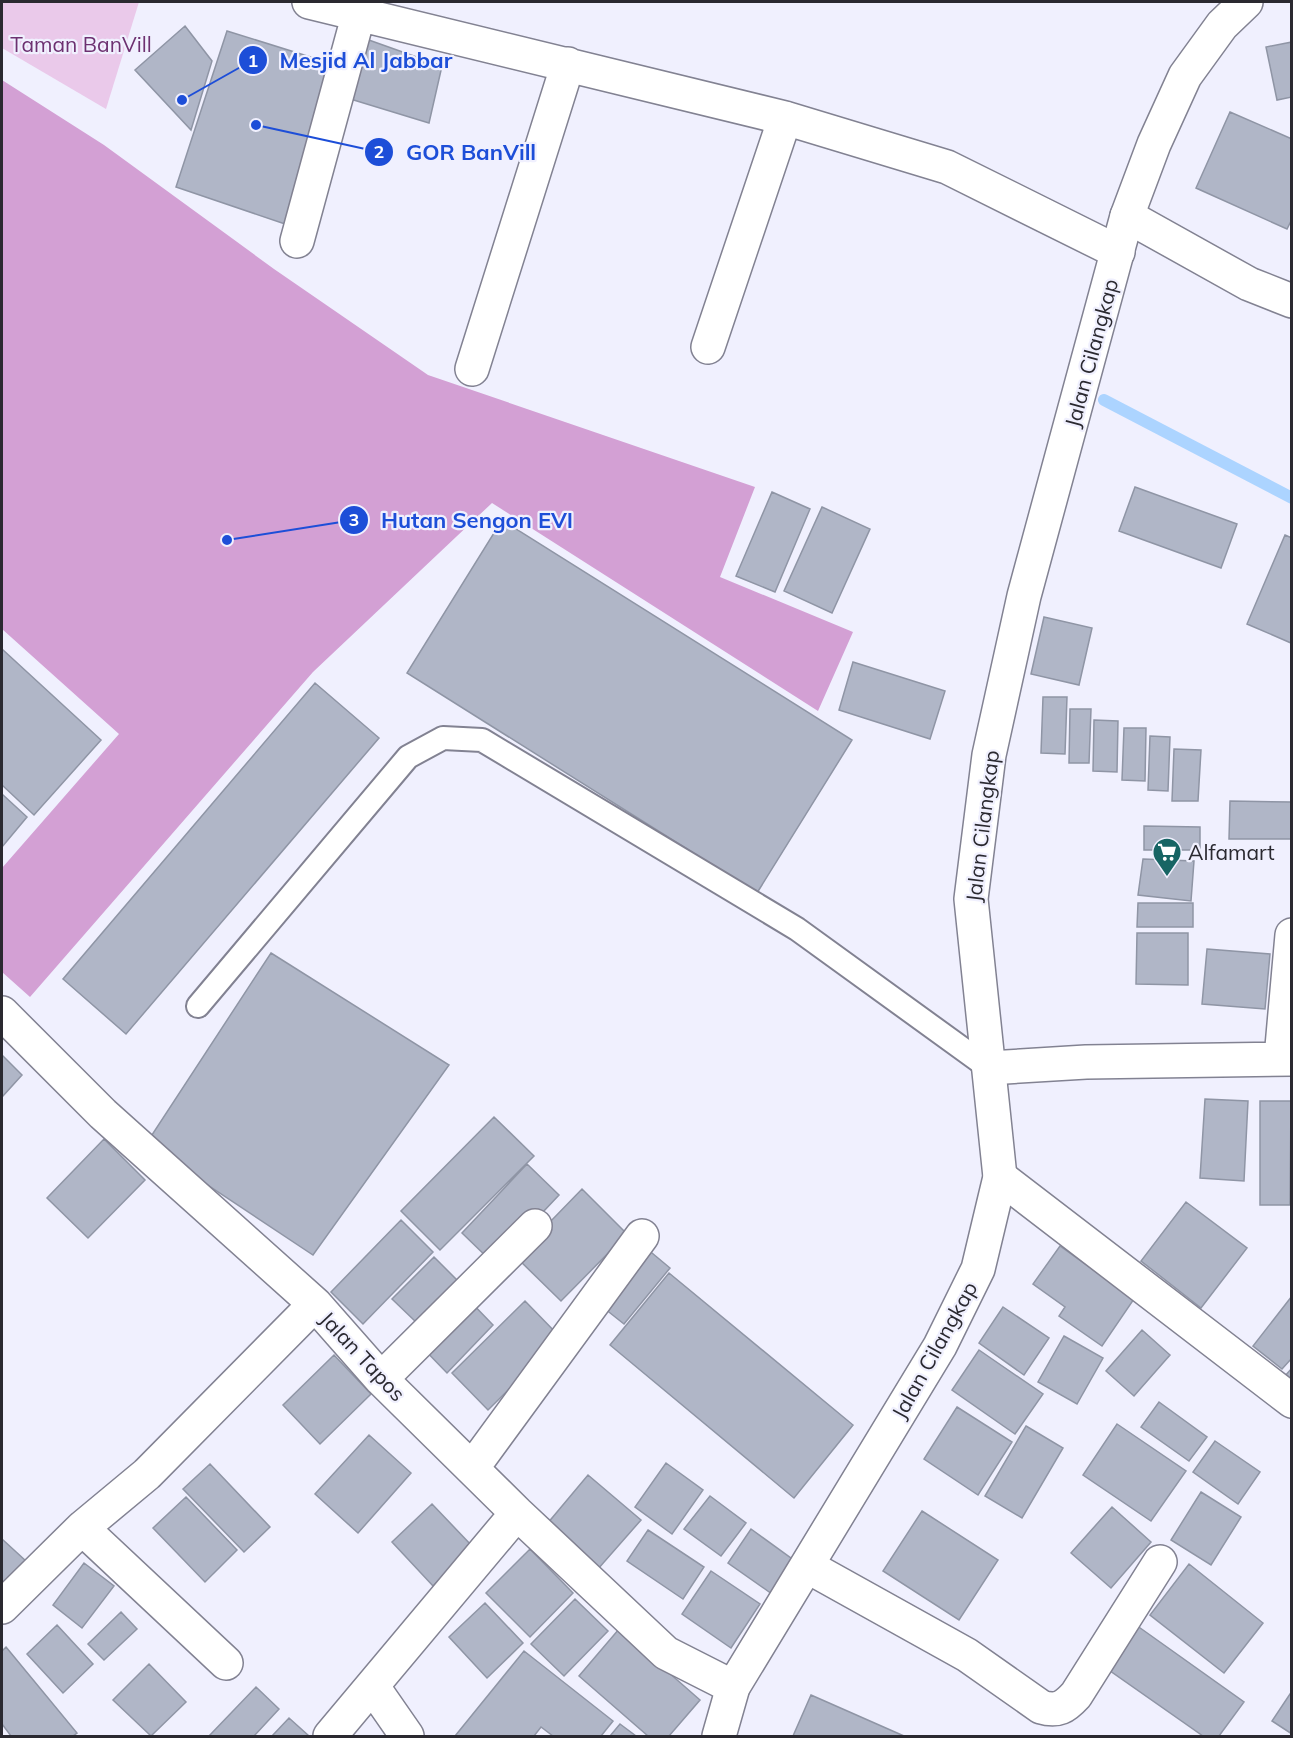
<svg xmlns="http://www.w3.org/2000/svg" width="1293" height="1738" font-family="Mulish,sans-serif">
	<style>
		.green { fill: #eac9ea }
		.forest { fill: #d3a0d4 }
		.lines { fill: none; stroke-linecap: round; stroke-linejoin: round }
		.stream { stroke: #acd4ff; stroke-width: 12 }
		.building { fill: #b0b6c7; stroke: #8f95a5; stroke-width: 1.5 }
		.service-casing { stroke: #828292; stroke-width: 26 }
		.minor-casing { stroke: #828292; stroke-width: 36 }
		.tertiary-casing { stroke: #828292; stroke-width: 36 }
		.service { stroke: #fff; stroke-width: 22 }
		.minor { stroke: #fff; stroke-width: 33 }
		.tertiary { stroke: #fff; stroke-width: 33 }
		.labels { text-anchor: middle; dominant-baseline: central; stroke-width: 4.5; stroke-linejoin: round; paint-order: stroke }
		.park-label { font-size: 21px; fill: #6d3171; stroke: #f0f0fe }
		.street-label { font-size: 21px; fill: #2a2930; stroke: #f0f0fe }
		.poi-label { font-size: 21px; fill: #2a2930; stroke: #f0f0fe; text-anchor: start }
		.leader { fill: none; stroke: #1d4ed8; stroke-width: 2 }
		.callout-dot { fill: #1d4ed8; stroke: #f0f0fe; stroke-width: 2 }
		.mark-label { font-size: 18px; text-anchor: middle; font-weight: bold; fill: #fff }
		.callout-label { font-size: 22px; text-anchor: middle; font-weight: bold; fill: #1d4ed8; stroke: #f0f0fe; stroke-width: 4.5; stroke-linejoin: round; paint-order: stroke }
	</style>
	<rect width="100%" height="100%" fill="#f0f0fe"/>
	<path class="green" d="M2,2H139L106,109L2,48Z"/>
	<path class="forest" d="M2,80L104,145L274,269L428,375L755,487L720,577L853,632L818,711L492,503L313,672L30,997L2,972V868L119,734L2,629Z"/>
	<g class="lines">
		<path class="stream" d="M1104,400L1292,498"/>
	</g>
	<path class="building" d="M185,26L212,61L191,130L135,70Z
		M227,31L333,64L288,225L176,187Z
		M366,39L442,66L429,123L347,98Z
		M1292,42V97L1277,100L1266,47Z
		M1230,112L1292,139V219L1287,229L1196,188Z
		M1135,487L1237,524L1221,568L1119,531Z
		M772,492L810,509L775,592L736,576Z
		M822,507L870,529L832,613L784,591Z
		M502,520L852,740L757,893L407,673Z
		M1285,535L1292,538L1291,643L1247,624Z
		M1044,617L1092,628L1079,685L1031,674Z
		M2,649L101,740L34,815L2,785Z
		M853,662L945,691L930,739L839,710Z
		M315,683L379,738L126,1034L63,979Z
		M1043,697H1067L1065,754L1041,753Z
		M1070,709H1091L1089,763H1069Z
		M1094,720L1118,721L1117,772L1093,771Z
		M1124,728H1146L1145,781L1122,780Z
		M1150,736L1170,737L1168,791L1148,790Z
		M1174,749L1201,750L1198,801H1172Z
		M2,794L27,817L2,847Z
		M1230,801L1292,802V839H1229Z
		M1144,826L1200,827V850H1144Z
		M1143,859L1194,861L1191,901L1138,895Z
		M1138,903H1193V927H1137Z
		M1137,933H1188V985L1136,984Z
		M1207,949L1270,954L1265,1009L1202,1004Z
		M271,953L449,1065L313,1255L146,1144Z
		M2,1055L22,1075L2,1097Z
		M1205,1099L1248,1101L1244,1181L1200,1178Z
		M1260,1101H1291L1290,1205H1260Z
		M494,1117L534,1156L440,1250L401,1211Z
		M104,1139L145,1180L88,1238L47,1198Z
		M527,1164L559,1195L494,1264L462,1233Z
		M582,1189L627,1234L561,1301L516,1257Z
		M1186,1202L1247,1248L1201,1308L1141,1261Z
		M401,1220L433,1252L363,1324L331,1292Z
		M1060,1246L1134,1299L1102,1346L1059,1316L1065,1307L1033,1284Z
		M646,1248L670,1268L624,1324L600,1305Z
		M434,1257L458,1281L417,1323L392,1299Z
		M669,1273L853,1425L794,1498L610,1345Z
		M1292,1296V1358L1282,1369L1253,1346Z
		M466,1297L493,1325L447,1373L419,1344Z
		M525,1301L561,1338L488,1410L452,1373Z
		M1003,1307L1049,1338L1024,1375L979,1343Z
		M1142,1330L1170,1355L1134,1396L1106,1371Z
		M1064,1336L1103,1358L1077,1404L1038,1382Z
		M979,1350L1043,1394L1015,1434L952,1390Z
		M334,1355L371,1394L320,1444L283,1405Z
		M1292,1368V1382L1284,1377Z
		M1159,1402L1207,1437L1189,1461L1141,1427Z
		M957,1407L1012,1442L978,1495L924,1459Z
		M1117,1424L1186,1471L1151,1521L1083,1475Z
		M1026,1426L1063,1448L1022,1518L985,1496Z
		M369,1435L411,1473L358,1533L315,1494Z
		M1215,1441L1260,1472L1238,1504L1193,1472Z
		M666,1463L703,1490L672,1534L635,1507Z
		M210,1464L270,1527L244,1552L183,1489Z
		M588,1475L641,1520L598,1569L547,1524Z
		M1201,1492L1241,1517L1211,1565L1171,1540Z
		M710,1496L746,1523L721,1556L684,1529Z
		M186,1497L237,1550L205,1582L153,1528Z
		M432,1504L473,1547L433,1586L392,1542Z
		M1112,1507L1151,1542L1111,1588L1071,1553Z
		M922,1511L998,1560L959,1620L883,1571Z
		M751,1529L795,1561L772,1594L728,1563Z
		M648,1530L704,1567L683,1599L627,1561Z
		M2,1539L26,1561L2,1588Z
		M530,1549L573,1593L530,1637L486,1593Z
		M84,1563L114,1586L82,1628L53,1605Z
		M1189,1564L1263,1623L1224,1673L1150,1615Z
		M711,1571L760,1604L731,1648L682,1614Z
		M575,1599L608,1631L564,1676L531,1644Z
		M485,1603L523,1643L487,1678L449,1637Z
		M121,1612L137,1629L104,1660L88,1644Z
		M57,1625L93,1664L63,1693L27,1654Z
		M1136,1625L1244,1702L1219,1736H1203L1106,1668Z
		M619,1629L700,1700L669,1736H648L579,1676Z
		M6,1647L77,1733L73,1736H11L2,1724V1651Z
		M524,1651L613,1721L601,1736H553L541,1727L534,1736H455Z
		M149,1664L186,1702L151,1736L113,1700Z
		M256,1687L279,1709L254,1736H209Z
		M1292,1691V1734L1272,1721Z
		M811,1695L904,1736H793Z
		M289,1718L309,1736H272Z
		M620,1724L636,1736H610Z"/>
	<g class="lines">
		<g class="service-casing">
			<path id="service" d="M198,1006L408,757L443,738L482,740L797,929L989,1068"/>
		</g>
		<g class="minor-casing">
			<path id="minor" d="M309,2L785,118L947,167L1118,252
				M1127,216L1249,284L1292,301
				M297,241L359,13
				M708,347L785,118
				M472,369L568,64
				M2,1013L103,1114L315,1304L381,1379L517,1513L666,1653L733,1687
				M1281,1058L1292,935
				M989,1068L1086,1062L1292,1059
				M1000,1177L1292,1401
				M381,1379L535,1226
				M473,1467L642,1236
				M82,1528L226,1663
				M807,1566L967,1655L1041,1707C1058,1712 1065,1707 1076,1695L1160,1562
				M2,1607L82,1528L147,1474L315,1304
				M373,1687L407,1736
				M330,1736L517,1513"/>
		</g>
		<g class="tertiary-casing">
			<path id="tertiary" d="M719,1736L733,1687L940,1346L978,1269L1000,1177L971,899L989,755L1024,596L1127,216L1154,144L1185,76L1222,25L1246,2"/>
		</g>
		<use href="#service" class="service"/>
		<use href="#minor" class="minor"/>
		<use href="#tertiary" class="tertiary"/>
	</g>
	<defs>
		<g id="supermarket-pin" transform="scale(1.5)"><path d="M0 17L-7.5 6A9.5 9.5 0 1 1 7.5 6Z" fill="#176564" stroke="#f0f0fe"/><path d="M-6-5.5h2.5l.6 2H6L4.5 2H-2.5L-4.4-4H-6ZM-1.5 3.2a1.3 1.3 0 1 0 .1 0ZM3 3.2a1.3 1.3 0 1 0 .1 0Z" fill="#fff"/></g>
	</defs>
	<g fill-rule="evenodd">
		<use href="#supermarket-pin" x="1167" y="852"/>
	</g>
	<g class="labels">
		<g class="park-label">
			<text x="81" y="44">Taman BanVill</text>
		</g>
		<g class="street-label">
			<text transform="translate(1091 353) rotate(-75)">Jalan Cilangkap</text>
			<text transform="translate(982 826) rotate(-83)">Jalan Cilangkap</text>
			<text transform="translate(934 1350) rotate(-61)">Jalan Cilangkap</text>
			<text transform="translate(363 1356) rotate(47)">Jalan Tapos</text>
		</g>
		<g class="poi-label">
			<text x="1188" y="852">Alfamart</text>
		</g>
	</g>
	<path class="leader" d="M182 100L253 60M256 125L379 152M227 540L354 520"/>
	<g class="callout-dot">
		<circle cx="182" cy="100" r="6"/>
		<circle cx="256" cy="125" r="6"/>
		<circle cx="227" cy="540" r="6"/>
		<circle cx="253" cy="60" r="15"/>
		<circle cx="379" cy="152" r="15"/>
		<circle cx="354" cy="520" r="15"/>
	</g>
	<g class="mark-label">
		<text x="253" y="67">1</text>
		<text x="379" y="158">2</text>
		<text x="354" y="526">3</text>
	</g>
	<g class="callout-label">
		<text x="366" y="68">Mesjid Al Jabbar</text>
		<text x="471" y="160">GOR BanVill</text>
		<text x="477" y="528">Hutan Sengon EVI</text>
	</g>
	<rect width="1293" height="1738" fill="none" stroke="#2a2930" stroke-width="6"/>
</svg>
